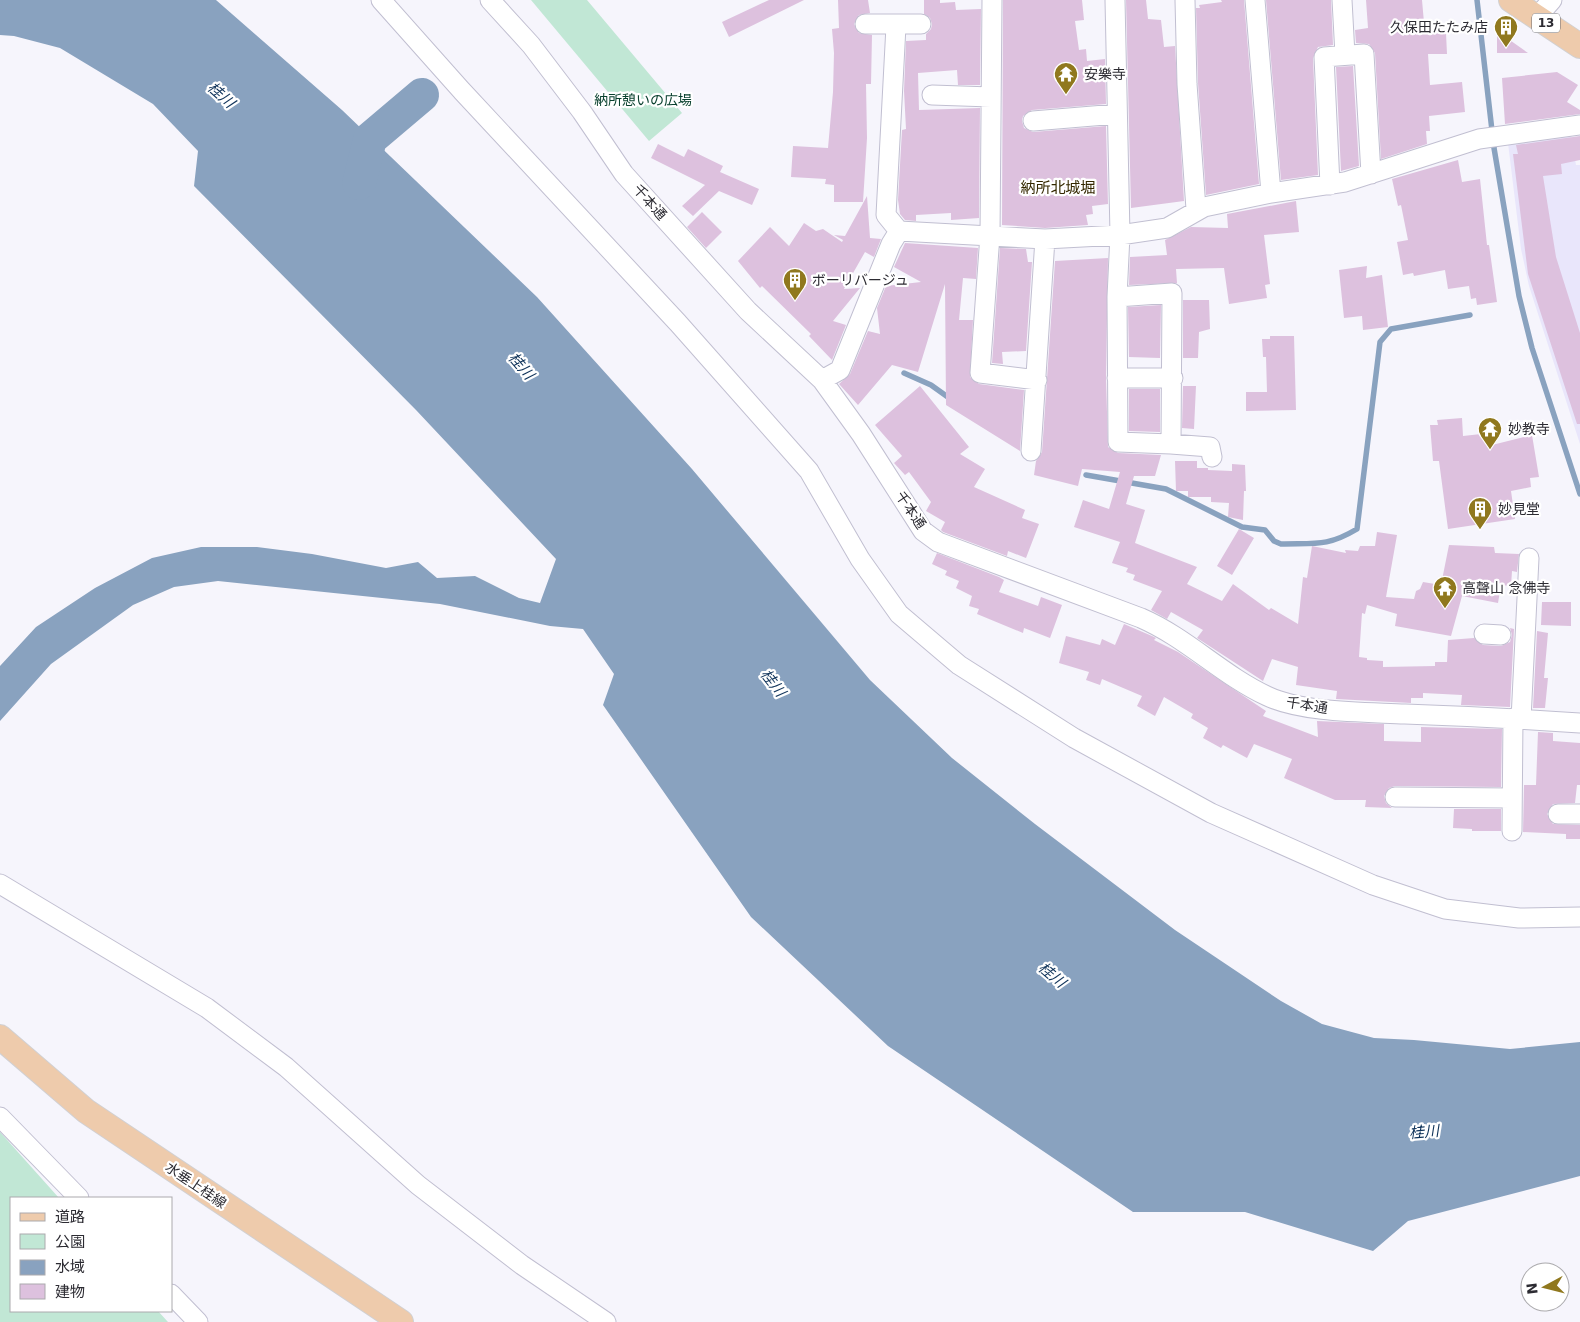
<svg xmlns="http://www.w3.org/2000/svg" width="1580" height="1322" font-family="'DejaVu Sans','Noto Sans JP',sans-serif">
	<style>
		.built { fill: #e9e6fb }
		.green { fill: #c1e7d5 }
		.water { fill: #89a2bf }
		.lines { fill: none; stroke-linecap: round; stroke-linejoin: round }
		.stream { stroke: #89a2bf; stroke-width: 5.5 }
		.river { stroke: #89a2bf; stroke-width: 34 }
		.building { fill: #ddc1de }
		.minor-casing { stroke: #c1bfd1; stroke-width: 21 }
		.major-casing { stroke: #d1d0d2; stroke-width: 26 }
		.minor { stroke: #fff; stroke-width: 19 }
		.major { stroke: #eecbac; stroke-width: 24 }
		.labels { text-anchor: middle; dominant-baseline: central; stroke-width: 4.5; stroke-linejoin: round; paint-order: stroke }
		.shield { fill: #fff; stroke: #6b6b70; stroke-width: 1 }
		.shield-label { font-size: 12px; font-weight: bold; fill: #2c2b32 }
		.poi-label { font-size: 14px; fill: #2c2b32; stroke: #fff; text-anchor: start }
		.park-label { font-size: 14px; fill: #09402e; stroke: #fff }
		.street-label { font-size: 14px; fill: #2c2b32; stroke: #fff }
		.water-label { font-size: 15px; font-style: italic; fill: #0e3259; stroke: #fff }
		.neighbourhood-label { font-size: 15px; fill: #342800; stroke: #fff }
	</style>
	<rect width="100%" height="100%" fill="#f6f5fc"/>
	<path class="built" d="M1571,135L1576,165H1580V444L1529,286L1521,249L1508,143Z"/>
	<path class="green" d="M531,0H587L682,113L649,141Z
		M0,1132L59,1198H11V1311H158L168,1322H0Z"/>
	<path class="water" d="M0,0H216L342,110L537,297L692,469L870,680L952,758L1035,824L1175,930L1281,1001L1322,1024L1374,1038L1414,1040L1510,1049L1580,1042V1176L1408,1221L1373,1251L1245,1212H1133L888,1046L751,917L603,705L614,674L583,629L550,626L440,604L218,581L174,587L133,605L51,664L0,721V666L36,627L95,588L152,558L201,547H257L312,554L386,568L418,562L437,578L475,576L519,598L540,603L556,559L416,410L194,186L198,151L153,104L60,48L14,36L0,35Z"/>
	<g class="lines">
		<path class="stream" d="M1477,0L1494,148L1519,296L1532,348L1580,494
			M904,373L931,385L952,400
			M1086,475L1166,489L1242,527L1265,530L1274,541L1281,544C1315,543 1327,547 1357,529L1380,342L1391,329L1470,315"/>
		<path class="river" d="M359,183L370,139L422,95"/>
	</g>
	<path class="building" d="M769,0H804L729,37L722,22Z
		M838,0H868L870,13L859,15L854,24L859,33L872,35L871,84H866L867,138L863,202H834V185L825,184L826,179L791,177L793,146L828,148L833,92L834,53L832,29L839,28Z
		M924,0H940V3L955,2L956,10L981,9L980,85H958L957,70L918,73L919,110L980,108L979,218L951,220V213L916,215V221L905,220L900,214L898,200L902,130L906,129L904,91L906,41L926,40V34L931,29L932,24L930,18L924,14Z
		M1003,0H1082L1084,20L1075,21L1079,50L1086,49L1087,61L1105,59L1106,104L1032,110L1023,116L1022,121L1024,128L1033,132L1106,126L1108,204L1092,206L1093,214L1086,215L1088,225L1045,228L1002,225Z
		M1126,0H1146L1148,19L1161,20L1164,47L1175,46L1184,201L1131,208Z
		M1221,0H1244L1259,184L1206,195L1198,83L1196,8H1200L1199,5L1222,2Z
		M1266,0H1331L1333,45L1318,47L1313,58L1318,175L1281,180Z
		M1366,0H1422L1425,34L1446,33L1447,54H1428L1430,85L1462,82L1465,112L1429,116L1430,131H1426L1427,144L1381,159L1375,53L1369,44L1356,43L1355,30L1368,28Z
		M1497,31L1528,53H1497Z
		M1353,66L1359,166L1341,171L1336,67Z
		M1557,72L1578,85L1567,102L1580,110V114L1505,124L1502,78Z
		M1580,136V160L1561,164L1562,174L1543,176L1556,257L1580,333V424H1577L1528,274L1513,154H1518L1516,145Z
		M658,144L684,157L688,149L723,166L720,172L759,189L752,205L719,191L693,216L682,206L705,185L651,158Z
		M1458,160L1462,182L1480,179L1487,245H1489L1497,302L1477,305L1476,298L1471,299L1469,286L1448,289L1445,270L1414,276L1413,273L1403,275L1397,242L1408,240L1401,205L1398,206L1392,179Z
		M867,196L870,238L881,239L874,257L865,252L844,289L860,288L833,321L846,325L832,360L809,336L811,334L762,286L760,288L738,261L770,227L789,246L804,223L816,231L823,229L842,242L843,240L834,235L845,236Z
		M1296,201L1299,232L1264,235L1270,284L1265,285L1267,298L1229,304L1224,268L1176,269L1177,283L1129,285L1130,257L1167,255L1165,240L1191,227L1228,228L1227,214Z
		M702,212L722,232L706,248L687,227Z
		M905,243L978,248L976,279L963,278L959,320H973L970,377L979,384L1024,390L1020,451L946,405L945,284L918,372L892,365L858,405L839,384L850,374L868,331L880,334L877,308L886,286L921,282L894,267Z
		M1000,248L1026,249L1028,262H1032L1026,351L1002,352L1003,364L992,363Z
		M1108,258L1106,378L1108,447L1118,453L1161,455L1155,476H1134L1126,504L1145,510L1135,543L1197,567L1187,584L1222,601L1233,584L1269,610L1271,608L1298,624L1303,577L1307,578L1312,546L1346,553L1345,550L1358,551L1360,546H1375L1377,532L1397,535L1386,597L1414,599L1416,591L1420,589L1423,582L1441,585L1449,545L1494,547L1495,553L1519,554L1517,572L1512,571L1511,586L1501,585L1498,603L1462,596L1451,636L1395,626L1397,614L1367,605L1365,614L1362,613L1359,657L1367,658V660L1383,661V667L1435,666V662H1447L1448,640L1474,638L1483,645L1501,646L1510,642L1512,635L1510,628L1514,629L1510,707L1461,705L1462,695L1423,693V698H1411V703L1336,699L1337,691L1296,685L1298,667L1272,659L1263,681L1197,638L1203,630L1171,612L1167,619L1151,610L1162,591L1133,580L1135,575L1126,572L1128,568L1112,563L1120,542L1074,527L1083,500L1109,509L1120,472L1082,469L1078,486L1034,475L1036,461L1042,452L1055,261Z
		M1367,266L1366,278L1382,275L1388,327L1363,330L1362,316L1344,318L1339,270Z
		M1183,300H1209L1210,329L1199,332L1198,358H1183Z
		M1161,305L1160,358L1129,357L1128,307Z
		M1270,336H1294L1296,410L1246,411V392H1267L1266,357H1263L1262,339H1270Z
		M920,386L969,447L960,454L985,469L974,487L1025,510L1022,518L1039,524L1026,558L1008,551L1007,556L943,532L941,530L945,522L926,511L931,502L909,472L905,475L894,463L902,456L875,425Z
		M1183,386H1196L1194,429L1182,428Z
		M1129,389H1160V432L1129,431Z
		M1462,418L1463,436L1490,433L1492,445L1532,435L1539,477L1530,478L1531,487L1511,491L1515,519L1448,529L1439,461H1433L1430,425H1438L1437,420Z
		M1175,461H1197V468H1208V470L1232,471V464L1245,465L1246,491H1244L1243,520L1228,517L1229,503L1211,502V497H1188V491H1176Z
		M1239,529L1254,538L1232,575L1217,566Z
		M937,553L999,577L1004,580L999,592L1038,606L1041,597L1062,605L1050,638L1024,628L1023,633L977,614L979,609L969,606L972,596L956,588L959,581L945,575L947,571L932,564Z
		M1542,602H1571V626L1541,625Z
		M1124,624L1152,636L1156,638L1154,640L1178,652L1266,711L1263,716L1318,737L1317,721L1384,724V741L1421,742V727L1502,729L1501,787L1395,786L1389,788L1384,796L1386,803L1392,808L1365,807L1366,800H1335L1284,778L1292,759L1254,744L1247,758L1223,745L1221,748L1203,738L1208,728L1191,718L1193,714L1164,697L1155,716L1137,706L1142,696L1102,679L1100,685L1086,680L1089,672L1059,663L1066,636L1100,645L1102,639L1115,645Z
		M1537,631L1548,633L1544,678H1548L1545,708H1533Z
		M1538,732L1553,733V741L1580,743V785H1577L1575,803L1553,804L1547,814L1553,824L1580,825V839H1566V834L1523,832L1524,785H1536Z
		M1454,809H1501V831H1472V829L1453,828Z"/>
	<g class="lines">
		<g class="minor-casing">
			<path id="minor" d="M381,0L462,91L678,323L809,471L860,559L899,614L959,665L1074,738L1211,813L1373,885L1445,909L1519,918L1580,917
				M490,0L531,45L582,112L624,174L748,311L822,380L861,434L923,531L938,542L1141,618C1187,638 1222,675 1267,696C1303,713 1365,712 1405,714C1464,716 1522,719 1580,723
				M992,0L990,235L980,373L1037,380
				M1115,0L1120,235L1117,297L1118,442L1171,444L1172,293L1117,297
				M1185,0L1187,84L1196,209
				M1255,0L1271,193
				M1342,0L1345,55
				M1537,17L1552,0
				M865,24H921
				M896,26L886,215L899,231
				M932,95L991,97
				M1033,121L1117,114
				M1330,185L1324,57L1364,54L1371,174
				M1117,378H1173
				M822,380L840,370L891,244L899,231L1045,239L1120,235L1167,228L1204,207L1271,193L1345,182L1479,139L1580,125
				M1171,444L1210,447L1212,457
				M1031,451L1045,239
				M1484,634L1501,635
				M1521,719L1529,558
				M1395,797L1511,798
				M1558,814H1580
				M1512,831L1513,718
				M0,884L207,1008L286,1067L418,1185L522,1265L606,1322
				M0,1117L79,1198
				M171,1294L198,1322"/>
		</g>
		<g class="major-casing">
			<path id="major" d="M1511,0L1580,46
				M0,1037L86,1111L401,1322"/>
		</g>
		<use href="#minor" class="minor"/>
		<use href="#major" class="major"/>
	</g>
	<defs>
		<g id="building-pin" transform="scale(1.25)"><path d="M0 17L-7.5 6A9.5 9.5 0 1 1 7.5 6Z" fill="#90781e" stroke="#fff"/><path d="M-4-6H4V6H1V3H-1V6H-4ZM-2.5-4.3h1.7v1.8h-1.7ZM.8-4.3h1.7v1.8H.8ZM-2.5-1h1.7V.8h-1.7ZM.8-1h1.7V.8H.8Z" fill="#fff"/></g>
		<g id="temple-pin" transform="scale(1.25)"><path d="M0 17L-7.5 6A9.5 9.5 0 1 1 7.5 6Z" fill="#90781e" stroke="#fff"/><path d="M0-6L5-2H3V0L6.5 2.5H4V6H1.5V3h-3V6H-4V2.5H-6.5L-3 0V-2H-5Z" fill="#fff"/></g>
	</defs>
	<g fill-rule="evenodd">
		<use href="#building-pin" x="1506" y="27"/>
		<use href="#temple-pin" x="1066" y="74"/>
		<use href="#building-pin" x="795" y="280"/>
		<use href="#temple-pin" x="1490" y="429"/>
		<use href="#building-pin" x="1480" y="509"/>
		<use href="#temple-pin" x="1445" y="588"/>
	</g>
	<g class="labels">
		<rect class="shield" x="1532" y="13.5" width="28" height="19" rx="4"/>
		<g class="shield-label">
			<text x="1546" y="23">13</text>
		</g>
		<g class="poi-label">
			<text x="1488" y="27" text-anchor="end">久保田たたみ店</text>
			<text x="1084" y="74">安樂寺</text>
			<text x="812" y="280">ボーリバージュ</text>
			<text x="1508" y="429">妙教寺</text>
			<text x="1498" y="509">妙見堂</text>
			<text x="1462" y="588">高聲山 念佛寺</text>
		</g>
		<g class="park-label">
			<text x="643" y="100">納所憩いの広場</text>
		</g>
		<g class="street-label">
			<text transform="translate(650 202) rotate(48)">千本通</text>
			<text transform="translate(911 510) rotate(56)">千本通</text>
			<text transform="translate(1307 705) rotate(9)">千本通</text>
			<text transform="translate(196 1185) rotate(34)">水垂上桂線</text>
		</g>
		<g class="water-label">
			<text transform="translate(221 95) rotate(42)">桂川</text>
			<text transform="translate(521 366) rotate(49)">桂川</text>
			<text transform="translate(773 683) rotate(52)">桂川</text>
			<text transform="translate(1052 975) rotate(40)">桂川</text>
			<text transform="translate(1424 1132) rotate(-5)">桂川</text>
		</g>
		<g class="neighbourhood-label">
			<text x="1058" y="188">納所北城堀</text>
		</g>
	</g>
	<rect x="10" y="1197" width="162" height="115" fill="#ffffff" stroke="#abaaad"/>
	<rect x="20" y="1213" width="25" height="8" fill="#eecbac" stroke="#abaaad"/>
	<text x="55" y="1222" font-size="15" fill="#2c2b32">道路</text>
	<rect x="20" y="1234" width="25" height="15" fill="#c1e7d5" stroke="#abaaad"/>
	<text x="55" y="1247" font-size="15" fill="#2c2b32">公園</text>
	<rect x="20" y="1260" width="25" height="15" fill="#89a2bf" stroke="#abaaad"/>
	<text x="55" y="1272" font-size="15" fill="#2c2b32">水域</text>
	<rect x="20" y="1284" width="25" height="15" fill="#ddc1de" stroke="#abaaad"/>
	<text x="55" y="1297" font-size="15" fill="#2c2b32">建物</text>
	<g transform="translate(1545 1287) rotate(263)"><circle r="24" fill="#ffffff" stroke="#abaaad"/>
	<path d="M0-4L9 19L0 12L-9 19Z" fill="#90781e"/>
	<text y="-8" font-size="14" font-weight="bold" text-anchor="middle" fill="#2c2b32">N</text>
	</g>
</svg>
